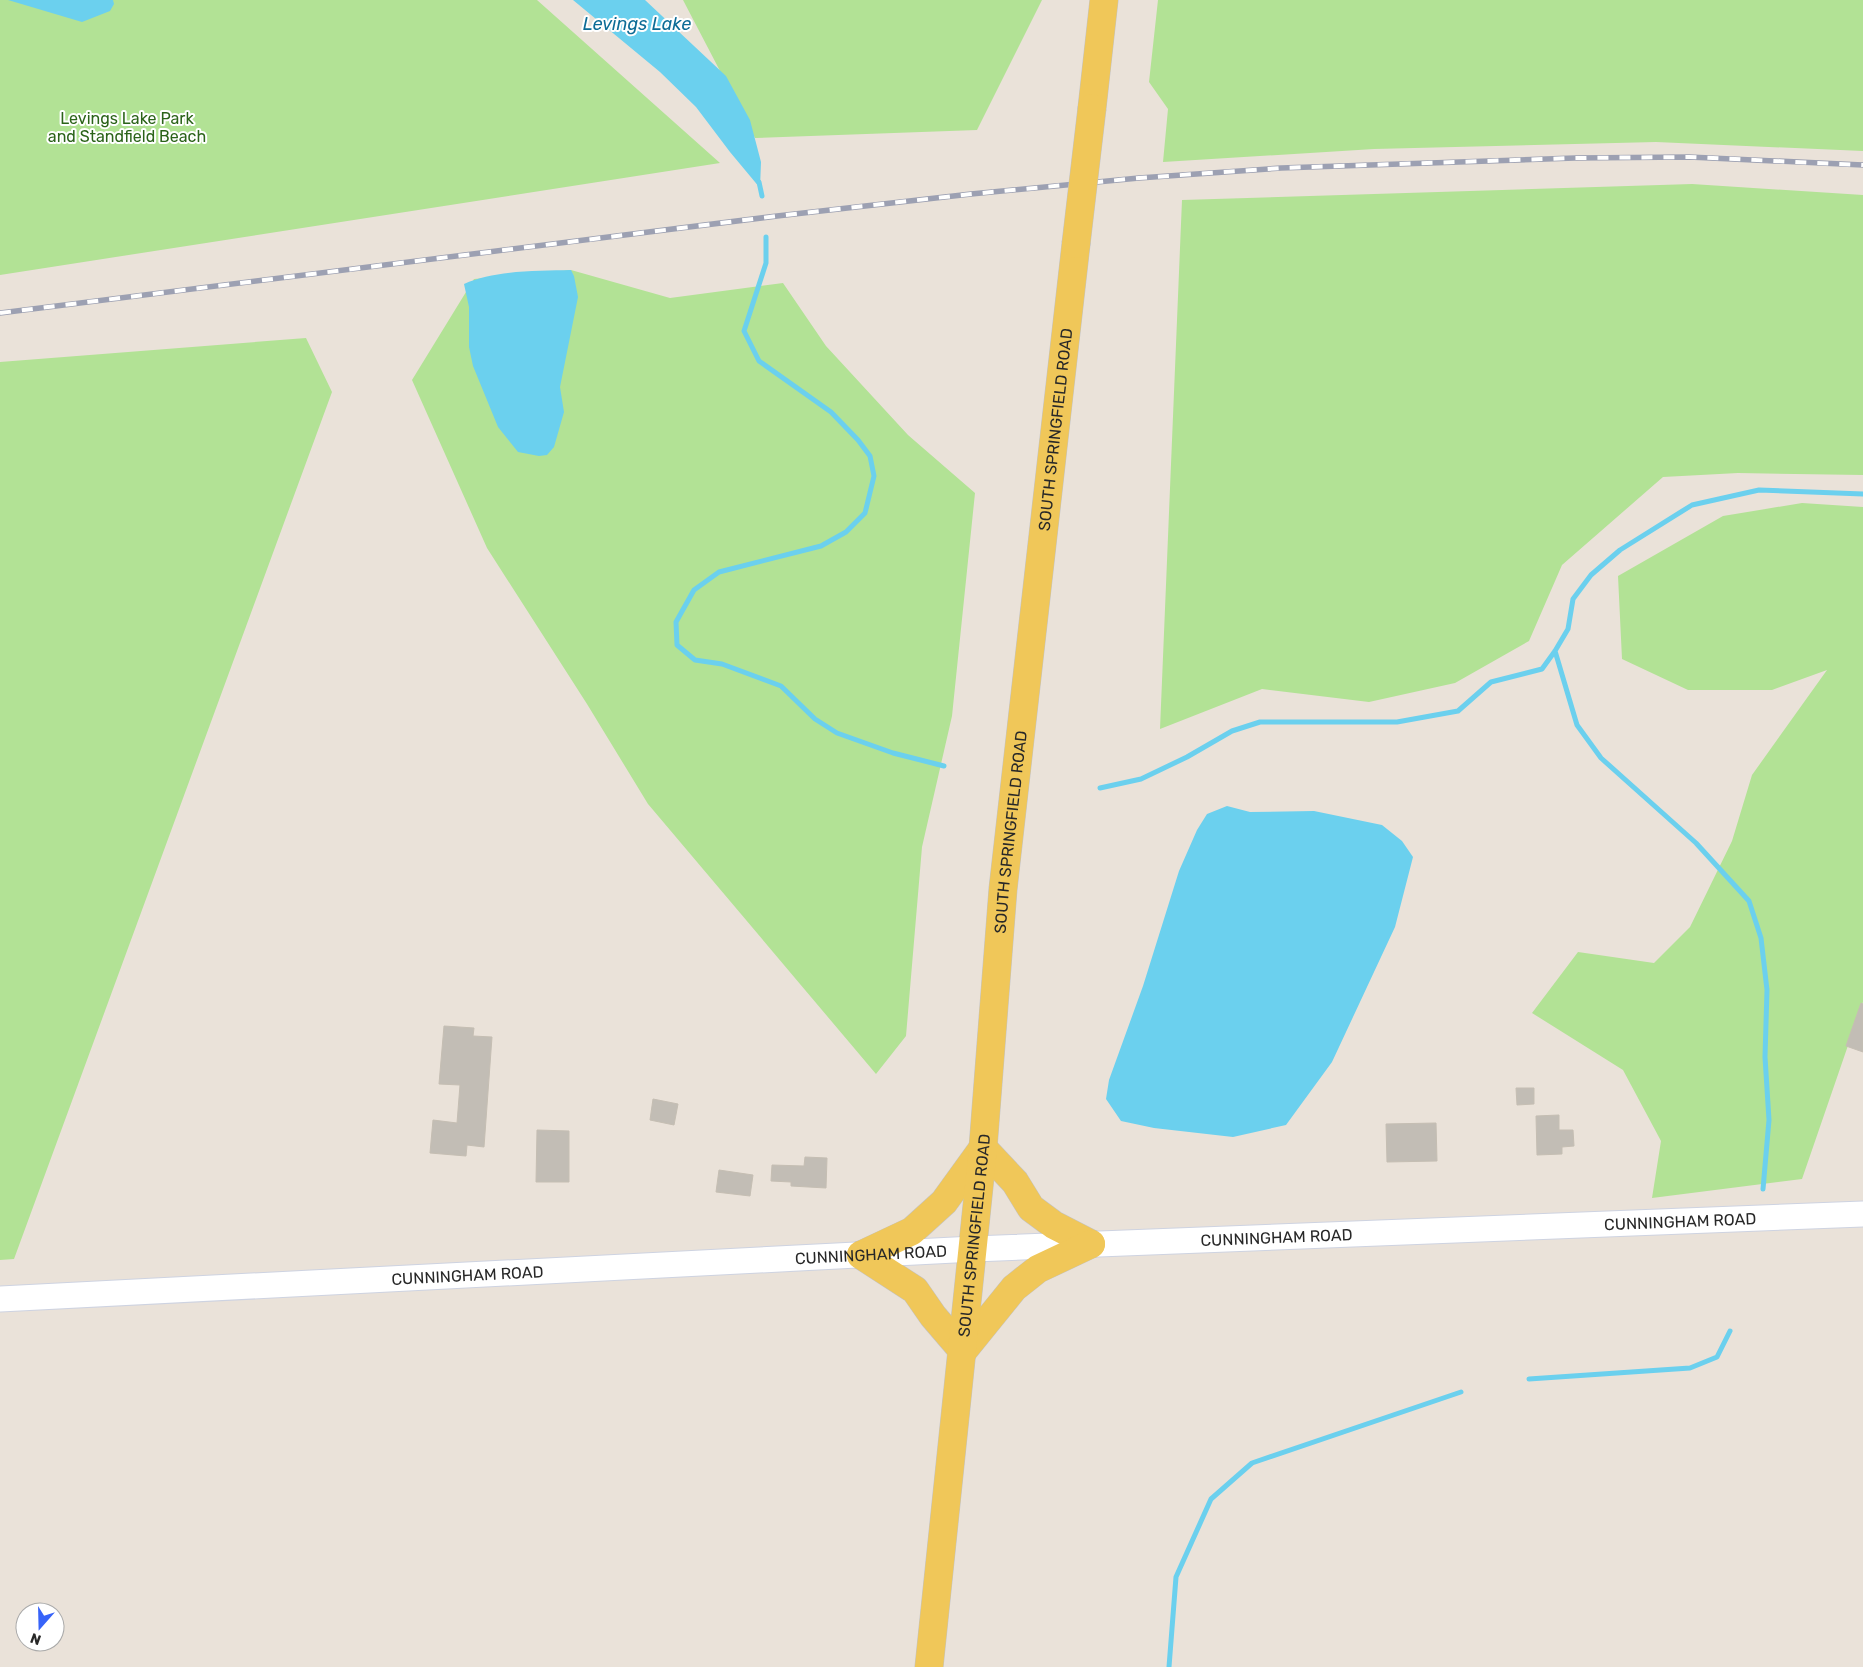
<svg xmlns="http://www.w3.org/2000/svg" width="1863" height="1667" font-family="Rubik,sans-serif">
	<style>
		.green { fill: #b2e295 }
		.water { fill: #6bd0ee }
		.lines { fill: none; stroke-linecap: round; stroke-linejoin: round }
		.stream { stroke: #6bd0ee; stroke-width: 5 }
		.building { fill: #c2bdb5; stroke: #c5beb3 }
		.secondary-casing { stroke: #ced3e1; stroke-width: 27 }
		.primary-casing { stroke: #c3c3c3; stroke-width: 29 }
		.secondary { stroke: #fff; stroke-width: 25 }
		.primary { stroke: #f0c759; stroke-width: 28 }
		.rail-casing { stroke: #9ca0b2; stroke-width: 5.5 }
		.rail { stroke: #fff; stroke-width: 4; stroke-dasharray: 11; stroke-linecap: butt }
		.primary-bridge-casing { stroke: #c3c3c3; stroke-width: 29; stroke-linecap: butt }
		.primary-bridge { stroke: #f0c759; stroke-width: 28 }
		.labels { text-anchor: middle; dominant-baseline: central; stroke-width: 4; stroke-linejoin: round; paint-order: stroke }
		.park-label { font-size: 16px; fill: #2b6319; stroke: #fff }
		.street-label { font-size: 16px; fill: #282828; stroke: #fff }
		.water-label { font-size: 18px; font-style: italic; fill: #0d6c96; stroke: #fff }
	</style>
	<rect width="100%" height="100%" fill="#eae2d9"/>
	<path class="green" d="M0,0H537L720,163L0,275Z
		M683,0H1042L977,130L755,138Z
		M1158,0H1863V151L1656,142L1374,149L1163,162L1168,109L1149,82Z
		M1692,184L1863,195V475L1738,473L1663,477L1562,565L1529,641L1455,683L1369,702L1262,689L1160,729L1182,200Z
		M571,270L670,298L783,283L826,346L908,435L975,493L952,716L922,847L906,1036L876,1074L648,804L587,704L487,548L412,380L474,279Z
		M306,338L332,392L14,1259L0,1260V362Z
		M1802,503L1863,507V1002L1802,1179L1652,1198L1661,1141L1623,1070L1532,1013L1578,952L1654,963L1690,927L1732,841L1752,775L1827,670L1772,690H1688L1622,659L1618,576L1723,516Z"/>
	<path class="water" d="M8,0H113L114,4L110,11L82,22Z
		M573,0H645L726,76L750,120L761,162L760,188L730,152L696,107L660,72Z
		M571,270L574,276L578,297L560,387L564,412L554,447L547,455L539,456L518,452L498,427L473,366L469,347V307L464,284C494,270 537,271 571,270Z
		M1227,806L1250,812L1314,811L1382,825L1402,841L1413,857L1395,927L1332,1062L1286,1125L1233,1137L1154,1128L1121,1121L1106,1099L1109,1080L1143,986L1179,871L1197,830L1207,814Z"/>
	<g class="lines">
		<path class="stream" d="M759,182L762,196
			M766,237V263L744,331L759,361L831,412L858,440L870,456L874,476L865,513L846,532L821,546L719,572L694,590L676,622L677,645L695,660L722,664L781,686L815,719L837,733L893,753L944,766
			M1555,651L1577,725L1601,758L1696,843L1749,901L1761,938L1767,990L1765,1057L1769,1120L1763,1189
			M1100,788L1141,779L1187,757L1232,731L1260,722H1397L1458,711L1491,682L1542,669L1555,651L1568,629L1573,599L1591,575L1620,550L1692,505L1759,490L1863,494
			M1529,1379L1690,1368L1717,1357L1730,1331
			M1169,1667L1176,1577L1211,1499L1252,1463L1461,1392"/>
	</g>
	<path class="building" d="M1861,1003L1863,1004V1052L1846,1046Z
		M444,1026L474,1028L473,1036L492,1037L484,1147L467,1145L466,1156L430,1153L433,1120L457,1123L460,1085L439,1084Z
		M1516,1088H1534V1104L1517,1105Z
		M653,1099L678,1104L674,1125L650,1120Z
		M1559,1115V1130H1573L1574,1146L1562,1147V1154L1537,1155L1536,1116Z
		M1436,1123L1437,1161L1387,1162L1386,1124Z
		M537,1130L569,1131V1182H536Z
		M805,1157L827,1158L826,1188L791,1186V1182L771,1181L772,1165L804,1166Z
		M719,1170L753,1175L750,1196L716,1192Z"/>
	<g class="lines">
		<g class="secondary-casing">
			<g id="secondary">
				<path id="s1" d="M0,1299L974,1249L1863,1214"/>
			</g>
		</g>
		<g class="primary-casing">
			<g id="primary">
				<path d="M1092,108L1104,0"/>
				<path d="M861,1255L912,1231L944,1202L983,1148L1015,1182L1031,1208L1054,1225L1091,1244"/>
				<path d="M861,1255L915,1290L933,1316L963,1351"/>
				<path d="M963,1351L1014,1288L1038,1269L1091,1244"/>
				<path id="s2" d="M929,1667L983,1148L1003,889L1076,244"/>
			</g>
		</g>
		<use href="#secondary" class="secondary"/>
		<use href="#primary" class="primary"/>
		<g class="rail-casing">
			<path id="rail" d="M0,313L777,216L971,194L1139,178L1281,168L1575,158L1689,157L1863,165"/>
		</g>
		<use href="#rail" class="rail"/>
		<g class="primary-bridge-casing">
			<path id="primary-bridge" d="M1076,244L1092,108"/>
		</g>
		<use href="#primary-bridge" class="primary-bridge"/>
	</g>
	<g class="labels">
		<g class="park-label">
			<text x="127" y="118">Levings Lake Park<tspan x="127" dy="18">and Standfield Beach</tspan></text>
		</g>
		<g class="street-label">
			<text stroke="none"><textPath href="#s2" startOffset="1244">SOUTH SPRINGFIELD ROAD</textPath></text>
			<text stroke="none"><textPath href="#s2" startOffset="839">SOUTH SPRINGFIELD ROAD</textPath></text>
			<text stroke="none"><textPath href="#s1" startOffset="1682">CUNNINGHAM ROAD</textPath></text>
			<text stroke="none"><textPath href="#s2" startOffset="434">SOUTH SPRINGFIELD ROAD</textPath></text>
			<text stroke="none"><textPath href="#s1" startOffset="1278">CUNNINGHAM ROAD</textPath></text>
			<text stroke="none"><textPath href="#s1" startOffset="872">CUNNINGHAM ROAD</textPath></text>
			<text stroke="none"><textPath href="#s1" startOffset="468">CUNNINGHAM ROAD</textPath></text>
		</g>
		<g class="water-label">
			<text x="637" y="24">Levings Lake</text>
		</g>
	</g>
	<g transform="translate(40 1627) rotate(200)"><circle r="24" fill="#ffffff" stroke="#a9a9a9"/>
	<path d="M0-4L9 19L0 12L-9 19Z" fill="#3763f9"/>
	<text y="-8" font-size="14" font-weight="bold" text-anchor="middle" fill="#282828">N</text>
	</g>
</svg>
